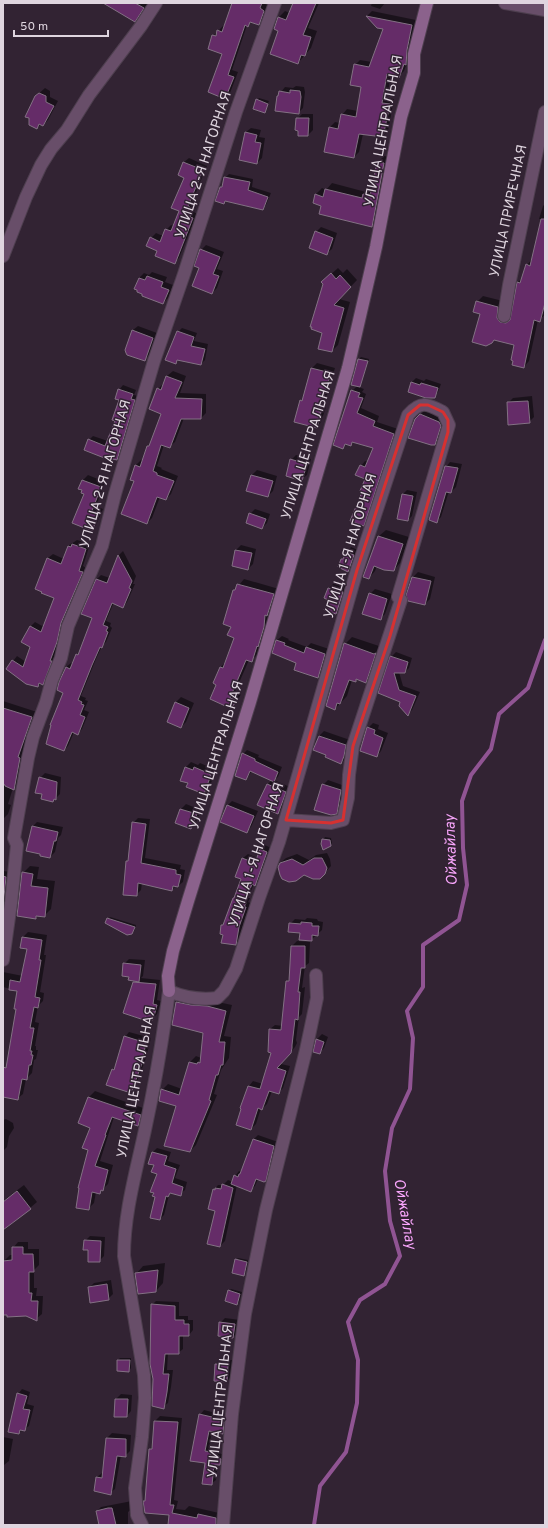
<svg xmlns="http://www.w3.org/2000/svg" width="548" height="1528" font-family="Overpass,sans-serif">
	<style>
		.shadow { fill: #0007; fill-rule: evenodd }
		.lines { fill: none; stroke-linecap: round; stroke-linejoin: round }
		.stream { stroke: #905493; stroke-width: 4 }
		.building { fill: #652c68; stroke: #837184 }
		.street-casing { stroke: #4e3f4f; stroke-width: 14 }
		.secondary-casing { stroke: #4e3f4f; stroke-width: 14 }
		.street { stroke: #684e69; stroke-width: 12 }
		.secondary { stroke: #8b628c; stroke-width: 12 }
		.marked { fill: none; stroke: #d63131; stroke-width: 3; stroke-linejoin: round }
		.labels { text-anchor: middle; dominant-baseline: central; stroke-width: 3; stroke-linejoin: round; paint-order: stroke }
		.street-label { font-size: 14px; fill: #dfd5df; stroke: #322333 }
		.water-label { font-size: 15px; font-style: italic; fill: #f8a5fb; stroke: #322333 }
	</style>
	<rect width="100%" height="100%" fill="#322333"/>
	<path class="shadow" d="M105,3H148L141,14L135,21Z
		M238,3H264L268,6L263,19L258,24L252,22L247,25L232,70L238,72L230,93L225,97L224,54L213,36L223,26H225Z
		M294,3H319L308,28L317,31L311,48L298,63L279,31V17L285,11L290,13Z
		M372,3H385L380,9L371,6Z
		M372,11L416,20L412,44L411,58L407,63L404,71L399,76L391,74L387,98L394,99L388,131L383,136L363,134L359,152L354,157L330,127L335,122L340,123L342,115L347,109L358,111L363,86L355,65L360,60L372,62L385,29L378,27L367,16Z
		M296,86L304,87L305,92L303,108L298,113L277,97L285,87L293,88Z
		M45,88L50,91V97L58,101L48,120L43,125L41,124L37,128L36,96Z
		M259,98L269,101L264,111L257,100Z
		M302,114H313V130L308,135H299L297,119Z
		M251,128L261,130L259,137L265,138L262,158L257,163L246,132Z
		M384,156L390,157L378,220L372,226L315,202L316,194L322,188L326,190L332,183L366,192L370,188L372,189L378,162Z
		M189,158L207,166L192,202L197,204L194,212L197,214L179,258L174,263L158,250L151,238L156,233L163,236L166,230L171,225L174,226L180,211L185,177L179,174L184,162Z
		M229,174L253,179L252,187L271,193L266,205L263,209L226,201L224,203L221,187L224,184L225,178Z
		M545,204V315L538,320L529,361L524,367L516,344L481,313L477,302L483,296L503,301L505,317L512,318L518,282L523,278L527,265L532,259L542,220L539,219L543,206Z
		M321,227L337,233L332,249L327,253L316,232Z
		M206,245L224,252L217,269L223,271L217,288L212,293L201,268V250Z
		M338,268L343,273L347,269L357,280L339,299L350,302L338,345L332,351L323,332L329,276Z
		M152,272L167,277L165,282L173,285L168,298L163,303L139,278L144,273L149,275Z
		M138,326L157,333L149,355L144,360L133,330Z
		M182,328L197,333L194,341L208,344L205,360L201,364L179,359L175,363L178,332Z
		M361,357L369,359L361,384L358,387L364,389L362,392L366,394L361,408L379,416L377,422L398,429L368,520L363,525V491L366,478L361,466L365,461L368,462L374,448L354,441L350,444L347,443L343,448L352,391L357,386L359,359Z
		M317,363L335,368L323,407H326L321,422L317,427L301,401L304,397L312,368Z
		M173,371L186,376L180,393L206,394V413L201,418H184L175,442L169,447L164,445L157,466L162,468L161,469L178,476L171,494L166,499L160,497L152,518L147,523L135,480L131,479L136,465L141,460L143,461L148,446L151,444L163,413L158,389L163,384H164L167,376Z
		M416,378L424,381L426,379L441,384L438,392L434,396L412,382Z
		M123,385L136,390L134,395L138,396L121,455L117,459L89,440L93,436L108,441L116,420L120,400L119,390Z
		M532,396L534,417L529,422L508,403L513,398Z
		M426,409L447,415L442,436L435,444L419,440L417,441L409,438L415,420Z
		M296,455L311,459L307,475L302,479L291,460Z
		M450,462L462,464L456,487L451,492L449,491L441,517L436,522L446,467Z
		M257,470L277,476L273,491L268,496L248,490L252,475Z
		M88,475L105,482L96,506L103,509L96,525L91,530L86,493L83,490L80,489L83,480Z
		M407,490L417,492L412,516L408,520L398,518L403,494Z
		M255,509L270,514L267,523L262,528L250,514Z
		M386,530L409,537L400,563L394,570L377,566L375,571L369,578L364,576L379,536Z
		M77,540L90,544L83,566L86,568L54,656L55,657L47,679L38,686L7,669L17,656L26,662L31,647V626L35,622L44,627L55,598L37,588L48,558L53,554L64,559L68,546Z
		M241,545L256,549L253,564L248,569L236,550Z
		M351,547L358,550L353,566L348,571L339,567L342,559Z
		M123,551L136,576L133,584H135L127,602L123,607L114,602L106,621L111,623L110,626L112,628L106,642L102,646L96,659L81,696L86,698L85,700L88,701L84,710L89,712L82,729L78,734L74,732L68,746L64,750V692L66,667L71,663L73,664L77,655L80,651L93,617L97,579L101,575L110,578L119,555Z
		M418,572L435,577L430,599L425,604L413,577Z
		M244,579L279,589L273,609L270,612V620L257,655L251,660H249L235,692L241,694L237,702L232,708L217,684L214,683L221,667L226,661L235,637L232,627L234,591Z
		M334,583L347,587L341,608L336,613L329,599L326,598L329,588Z
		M375,589L392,594L385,614L380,619L370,594Z
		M282,636L289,639L288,640L307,647L311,643L329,649L323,672L318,677L297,662L273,652L277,640Z
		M352,637L382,647L373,674L366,682L357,679L355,681L352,680L347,696L335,709L345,644Z
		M396,652L412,658L409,668L405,672H399L403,686L420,692L412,710L408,714L401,701L380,692L391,657Z
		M181,697L194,703L186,722L181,727L176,702Z
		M3,701L37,712L23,751L25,752L20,783L13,788L8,804L11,805L8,814L3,819Z
		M373,723L379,725L378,729L388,733L381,751L377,756L368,728Z
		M324,731L350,740L346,758L341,763L327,754L315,749L319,736Z
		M247,750L259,755L258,757L282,767L278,777L274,780L290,787L282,808L277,813L259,805L268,784L272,780L252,771L246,779L242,755Z
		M191,762L198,765L200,763L214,769V770L216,771L209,788L204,793L189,783L182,780L186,767Z
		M45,773L61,777L60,794L53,801L43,794L40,778Z
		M328,780L345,786L341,808L336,813L323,785Z
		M232,801L258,811L251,827L246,832L228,805Z
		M186,804L201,810L196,823L191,828L176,823L181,809Z
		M138,818L150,819L145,858L181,865L180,869L185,870L183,882L178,886H176L172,890L142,883L141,890L136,895L127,861L129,859L133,823Z
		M37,822L63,827L61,835L58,838L55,852L50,857L32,827Z
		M325,837L331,838L332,843L330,846L323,840Z
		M265,845L271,848L260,880L255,884H254L248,898H250L248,902L250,903L244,921L240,940L235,944L224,934L222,925L225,923L234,898L236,896L242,878L236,876L243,858L248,854L258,858L261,850Z
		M327,853L330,859L331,866L322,876L280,863L286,858L297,854L309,860L316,855Z
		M30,866L39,867L37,879L55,881L51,909L44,916L38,915L36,918L23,873Z
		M3,871L11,872L3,928Z
		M110,917L136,925L134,931L131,933L108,919Z
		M307,918L317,919L318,921L323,922L322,930L311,940L290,924L295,919L305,920Z
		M28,932L47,935L44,955H46L40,992L44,993L43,1001L38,1006L35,1022L39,1023L35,1046H36V1050H38L36,1059L34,1060L32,1073L26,1079L23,1094L17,1099L3,1096V1082L13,1038L19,991L3,987V972L23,976L29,948L23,937Z
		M297,941L310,942L309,963L305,966L302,988L305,987L302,1014L299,1017L296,1040L297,1043L295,1047L281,1064L290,1066L283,1088L278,1093L272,1091L267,1104L262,1109L261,1108L256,1124L251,1129L242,1108H241L249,1086L253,1081L263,1084L273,1052L270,1029L275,1025L283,1026L287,982L290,978L292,946Z
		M129,959L145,960L143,976L141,978L160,980L157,1000L161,1001L157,1014L152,1019L146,1017L144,1019L134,982L136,980L124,964Z
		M183,996L213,1001L232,1005L224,1036L231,1037L229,1058L221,1070L214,1094L217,1095L196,1145L190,1151L177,1106L162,1090L168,1084L182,1089L190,1062L196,1056L201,1058L204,1032L173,1024L177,1002Z
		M129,1032L151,1038L145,1061L135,1087L131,1092L112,1070L116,1066L125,1037ZM142,1061L143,1062L134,1087H132Z
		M322,1034L328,1037L324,1048L319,1053L314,1051L317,1039Z
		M95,1091L146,1109L143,1120L138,1125L114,1117L100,1161L113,1165L108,1184L99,1193L96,1192L94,1203L88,1209L91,1127L79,1123L89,1097Z
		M6,1119L13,1123L14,1128L9,1136L7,1147L3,1151V1120Z
		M258,1135L278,1142L269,1177L264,1181L258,1179L255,1186L250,1191L237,1185L225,1241L220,1246L214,1190L218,1185H223L228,1180L233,1182L235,1176L239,1171L242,1172L253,1140Z
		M157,1148L171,1152L168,1161L180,1165L175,1178L187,1182L185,1190L180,1194L172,1192L169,1195L164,1215L160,1219L157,1197L158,1173L155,1165L150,1163L153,1152Z
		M24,1185L37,1202L3,1231V1201Z
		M90,1236L105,1237L104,1256L99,1261L89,1249L85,1241Z
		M18,1242H28V1249H39V1265L34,1270V1288H37L36,1296H43L42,1314L36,1319L26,1315L3,1314L4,1261L10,1255H13V1248Z
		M238,1258L248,1260L246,1272L243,1274L236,1260Z
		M165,1263L163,1283L156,1291L136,1274L143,1266Z
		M111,1280L113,1294L108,1299L89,1288L94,1283Z
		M231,1289L242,1292L239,1302L237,1304L229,1291Z
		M156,1301L179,1302V1316H188V1320H193V1330L189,1335H183V1349L178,1353H168L167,1370H173L171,1387L168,1403L163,1407L154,1379L152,1305Z
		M225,1318L240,1320L238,1332L233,1337L220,1323Z
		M120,1358H131V1368L129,1371L118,1370V1360Z
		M221,1360H232V1376L227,1381L216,1365Z
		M22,1389L30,1392L27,1404L34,1406L29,1426L19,1433L18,1394Z
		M121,1394L132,1395L131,1411L127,1416L116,1399Z
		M204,1410L216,1413L215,1415L228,1418L227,1429L223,1433L212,1431L209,1447L215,1448L214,1451L224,1455V1460L220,1464H218L216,1480L211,1484L206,1462L200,1415Z
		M160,1416L182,1418L174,1500L178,1501L176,1509L185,1510L189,1506L219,1513L217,1521L213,1525H168L171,1514L144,1501L146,1500L150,1449L154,1446L155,1421Z
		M112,1433L131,1435L130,1451L125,1456L121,1455L115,1489L110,1493L97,1477L102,1473H104L107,1438Z
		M3,1437L13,1439L9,1461L4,1465H3Z
		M132,1501L133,1508L128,1512V1525H100L97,1511L101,1507Z"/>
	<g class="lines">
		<path class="stream" d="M314,1525L320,1486L346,1452L357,1403L358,1360L348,1322L360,1300L385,1284L400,1256L390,1221L385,1171L392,1128L410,1089L413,1038L407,1011L423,987V945L459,920L467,885L463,848L462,801L471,775L491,749L499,714L528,688L545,640"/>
	</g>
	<path class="building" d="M103,3H135L144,8L135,22Z
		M232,3H262L260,8L264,11L259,25L250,22L248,27L245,25L228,75L234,77L225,99L208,92L222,54L208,49L212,35L216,36L217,30L222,32Z
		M293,3H316L303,35L311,37L305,56L301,55L298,64L270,54L278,31L274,29L278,17L286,20Z
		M366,16L412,25L407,50L406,65L404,64L399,78L387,74L382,103L390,104L383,137L359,134L354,158L324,152L329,127L338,129L341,114L356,117L361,87L350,85L354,64L369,67L383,29L377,28Z
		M290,90L300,91L301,97L299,114L275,111L277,96H278L279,91L290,93Z
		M39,93L46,96V102L54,106L43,126L39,124L37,129L29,125V118L25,117L35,96Z
		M256,99L268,104L265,113L253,109Z
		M296,118H309L308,136H298V131L295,130Z
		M245,132L257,135L255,142L261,143L257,164L239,160Z
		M183,162L203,170L188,206L193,209L190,217L193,218L175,264L155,256L157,251L146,246L150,237L160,242L165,229L171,231L179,211L171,208L184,178L178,175Z
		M377,162L384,163L372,227L319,214L321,206L313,203L315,194L323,197L325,189L362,198L363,194L370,196Z
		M224,177L250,182L248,190L268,197L263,210L225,201L224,204L215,201L220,187H222Z
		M541,219H545V303L540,322L534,320L524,368L512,365L513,361L511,360L514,345L494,340L492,343L486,346L472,342L480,314L473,312L476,301L498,307L497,318L500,322L506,323L510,320L517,282L520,283L526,264L530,266Z
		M315,231L333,238L327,255L309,248Z
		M200,249L220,257L213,274L219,276L212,294L192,286L199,268L194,266Z
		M331,273L336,279L340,275L351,287L334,305L344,308L332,352L318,349L322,333L311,329L312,327H310L323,284L321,282Z
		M147,276L163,282L161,287L169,290L163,304L142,296V294L137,292V290L134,289L139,278L145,280Z
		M132,330L153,338L145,361L127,355L126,353L125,350Z
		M177,331L194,337L191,346L205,349L201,365L177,360L176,364L165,360Z
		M358,359L368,361L360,387L351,385Z
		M311,368L331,373L319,412H321L317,428L294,422L300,400L302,401Z
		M166,376L182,382L175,398L202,399L201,419H181L170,448L161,445L153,471L157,473V475L174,481L166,500L157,497L147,524L121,514L134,481L130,480L135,465L140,467L147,446H149L161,414L149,409L157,388L161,390Z
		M411,382L420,385L421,383L438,388L435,398H426L408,392Z
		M118,389L133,394L131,399L135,400L117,460L113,459L112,461L84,450L88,439L105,446L115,421L112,420L119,400L115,399Z
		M351,390L360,393L358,397L363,398L357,413L375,421L373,426L394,434L364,526L350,521L362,492L360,491L365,479L355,475L360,465L365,467L373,448L352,442L351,446L345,444L343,449L333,445Z
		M528,401L530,423L508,425L507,402Z
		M420,414L439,422L441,426L435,445H431L408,438L415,419Z
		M290,459L307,464L302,481L286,476Z
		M445,466L458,468L451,493L446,492L437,523L429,520Z
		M251,475L273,481L268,497L246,491Z
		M82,480L101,487L92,511L99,514L92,531L72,523L84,494L81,493L82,490L78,489Z
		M402,494L413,496L408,521L397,519Z
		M249,513L266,519L262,529L246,523Z
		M378,536L403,544L394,571L384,570L374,566L369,579L363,577Z
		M72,544L86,549L79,571L83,572L61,623L57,642L50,661H52L43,685L39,683L38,687L26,684L6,669L12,660L23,667L30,647L21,642L30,626L41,632L54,598L41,593L42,592L35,589L47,558L61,564L68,546L71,547Z
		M235,550L252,553L248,570L232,566Z
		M346,552L354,555L348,572L338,567L341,559H343Z
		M118,555L132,581L129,588L131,589L123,608L112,603L103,625L108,627L106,631L108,632L102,648L100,647L92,665L78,700L82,702L81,704L84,705L80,715L85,717L78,735L72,732L64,751L46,744L51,725H50L63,693L57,690L59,682L66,667L70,669L76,654L78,655L92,618L81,614L96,579L107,583Z
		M412,577L431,581L425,605L408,601L406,595Z
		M237,584L274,594L267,616L265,615L264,627L258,647L257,646L252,662L246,660L230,698L236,700L232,709L210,699L216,685L213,683L220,667L223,668L234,638L227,635L231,627L223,624L233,590H235Z
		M328,588L343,592L336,614L324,610L328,600L324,598Z
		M369,593L387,599L381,620L362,614Z
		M276,640L285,643L284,645L304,653L306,647L325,654L318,678L294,670L296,663L272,653Z
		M344,643L374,654L376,653L366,683L356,679V682L349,680L340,704L337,703L335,710L326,706Z
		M390,656L408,662L405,673H394L399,690L416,696L408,716L399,706L400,702L378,693Z
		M175,702L189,708L181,728L167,722Z
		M3,708L32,717L18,757L20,758L14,790L5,786V785L3,784Z
		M367,727L375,730L374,734L383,738L377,757L360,751Z
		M319,736L346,745L344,756L341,764L325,757L326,755L313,750Z
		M242,753L255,759V761L278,772L274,782L250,771L246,780L235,776Z
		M185,767L193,770L194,767L210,774V775H211L204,794L186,787L188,783L180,781Z
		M39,777L57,782L56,800L54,799L53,802L41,799L42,794L35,793Z
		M267,784L286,792L278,814L257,805Z
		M322,784L341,790L337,814L331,815L314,810Z
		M227,805L254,816L247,833L220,822Z
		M180,809L197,814L191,829L175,823Z
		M132,822L146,824L141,863L176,870V874L181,875L178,887L173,886L172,891L138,883L137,896L123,895L126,861H128Z
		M32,826L58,832L56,841H54L50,858L40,856V854L26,851Z
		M322,839L330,840L331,846L323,850L321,844Z
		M260,849L267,852L255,886L252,884L245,902L246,903L244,907H246L239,927L236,945L221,943L223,935L220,934L221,925H223L233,898H234L241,879L235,877L242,858L255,863Z
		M314,858H322L327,868L325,874L320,879H313L304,875L296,881L289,882L282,879L280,875L278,867L280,863L292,859L303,865Z
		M22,872L33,874L31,886L48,888L45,917L36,916V919L17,916Z
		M3,876L6,877L3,906Z
		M107,918L135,927L132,934L127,935L105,923Z
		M301,922L312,923V926H319L318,936L312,935V941L299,940L300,933L288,932L289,923L301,924Z
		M22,937L42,940L39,960H41L35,997L40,998L38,1008L34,1007L30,1028H34L30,1051H32L31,1055H33L31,1065H29L27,1080L22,1079L18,1100L3,1097V1067L6,1068L16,1009H14L17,991L9,990L10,980L20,982L27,949L20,948Z
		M291,946H305V968H301L298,992H300L298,1020L295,1019L292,1045V1048L291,1053L277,1068L286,1071L279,1094L269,1091L262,1110L258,1108L251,1130L236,1125L241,1109L240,1108L248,1086L260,1089L271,1053L268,1052L269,1029L281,1030L286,981H289Z
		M123,963L141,965L139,982L128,980L129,977L122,976Z
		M133,982L156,984L153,1004L157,1005L153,1020L145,1017L144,1020L123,1013Z
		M176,1002L191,1005L207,1006L226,1011L219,1042H225L223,1065H221L218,1075H216L209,1100L211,1101L190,1152L164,1146L176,1106L159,1101L161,1089L179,1095L189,1062L197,1064L198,1062L200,1063L203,1033L172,1025Z
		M124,1036L146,1043L141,1066L131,1093L106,1085L112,1069L114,1070Z
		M316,1039L324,1042L320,1054L313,1052Z
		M88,1097L141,1115L138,1126L112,1117L105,1135H106L95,1166L108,1170L103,1191L101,1190L100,1194L92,1192L89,1210L76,1208L79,1188H78L88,1150L82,1148L90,1128L78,1123Z
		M253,1139L274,1146L266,1181L264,1182L256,1179L251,1192L231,1184L234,1175L238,1177L239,1174H240Z
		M152,1152L167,1156L164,1165L176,1169L172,1183L183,1187L181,1196L170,1193L168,1197L166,1196L160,1220L150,1218L155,1197L152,1196L154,1193L150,1192L157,1174L151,1172L154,1165L148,1164Z
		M222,1184L233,1188L220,1247L207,1244L215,1211L208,1209L213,1189L215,1190V1188L221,1189Z
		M17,1191L31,1209L3,1230V1202Z
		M84,1240L101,1241L100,1262H88V1250H83Z
		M12,1247H23V1254H33L34,1272H29V1293H32L31,1301H38L37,1321L26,1316L7,1317V1315H3V1261L12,1260Z
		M235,1259L247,1262L244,1276L232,1273Z
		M158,1270L156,1292L138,1294L135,1273Z
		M107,1284L109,1300L90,1303L88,1287Z
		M228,1290L240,1294L237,1305L225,1301Z
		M151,1304L175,1306V1320H184V1324H189V1336H179V1354H165L163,1374H169L167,1392L164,1409L152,1406L153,1379L150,1364Z
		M219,1322L235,1324L233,1338L218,1336Z
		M117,1360H130L129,1372L117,1371Z
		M215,1364L228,1365L227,1382L214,1381Z
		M17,1393L27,1396L23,1409L30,1410L25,1431L20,1430L19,1434L8,1432Z
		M115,1399H128L127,1417H114Z
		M199,1414L212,1417L211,1419L224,1422L223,1434L209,1431L205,1451L211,1452L210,1455L221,1459L220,1465H214L212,1485L202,1484L205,1463L190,1461Z
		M154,1421L178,1422L170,1505H174L172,1513L197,1518L198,1514L216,1518V1525H168L169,1515L145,1513L143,1501H145L149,1449H152Z
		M106,1438L126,1439V1457L117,1456L111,1495L94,1491L96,1477L102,1478Z
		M108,1508H112L116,1525H99L96,1511Z"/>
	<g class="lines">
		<g class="street-casing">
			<path id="street" d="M505,3L545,10
				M3,256L26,197L41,165L51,149L67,130L89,95L141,26L156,3
				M504,316L509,285L545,112
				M3,960L11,903L17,845L14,838L28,758L33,737L46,702L52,680L61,658L68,626L102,546L115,494L154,361L184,274L236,112L275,3
				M142,1525L137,1515L135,1488L142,1437L145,1398L144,1375L124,1256C124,1213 136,1172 145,1130C155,1084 163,1038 169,991C185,998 199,1000 217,998L224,991L236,969L259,898L279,842L357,570L408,415C421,400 427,404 443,412L449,425L398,597L401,600L353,746L349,775L348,798L343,820L331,823L286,820
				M223,1525L232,1414L245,1314L266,1210L306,1050L317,998L316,975"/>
		</g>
		<g class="secondary-casing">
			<path id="secondary" d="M169,991L168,976L173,951L188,901L250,702L348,368L376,247L401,117L414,73V54L427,3"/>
		</g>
		<use href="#street" class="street"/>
		<use href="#secondary" class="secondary"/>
	</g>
	<path class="marked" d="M420,405H428L443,412L448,420V432L390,636L353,746L343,820L331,823L286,820L357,570L408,415Z"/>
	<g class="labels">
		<g class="street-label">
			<text transform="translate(384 131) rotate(-79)">УЛИЦА ЦЕНТРАЛЬНАЯ</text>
			<text transform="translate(204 165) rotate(-72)">УЛИЦА 2-Я НАГОРНАЯ</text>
			<text transform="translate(509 211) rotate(-78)">УЛИЦА ПРИРЕЧНАЯ</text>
			<text transform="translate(309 445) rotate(-73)">УЛИЦА ЦЕНТРАЛЬНАЯ</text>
			<text transform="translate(106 474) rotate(-74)">УЛИЦА 2-Я НАГОРНАЯ</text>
			<text transform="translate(351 546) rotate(-73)">УЛИЦА 1-Я НАГОРНАЯ</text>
			<text transform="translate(217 755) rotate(-73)">УЛИЦА ЦЕНТРАЛЬНАЯ</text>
			<text transform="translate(257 855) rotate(-72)">УЛИЦА 1-Я НАГОРНАЯ</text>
			<text transform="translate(137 1082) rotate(-79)">УЛИЦА ЦЕНТРАЛЬНАЯ</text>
			<text transform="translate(221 1401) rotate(-84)">УЛИЦА ЦЕНТРАЛЬНАЯ</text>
		</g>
		<g class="water-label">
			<text transform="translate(452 850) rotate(-92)">Ойжайлау</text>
			<text transform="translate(404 1214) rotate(80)">Ойжайлау</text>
		</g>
	</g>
	<rect width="548" height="1528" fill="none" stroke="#dfd5df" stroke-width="8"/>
	<path d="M14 30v6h94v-6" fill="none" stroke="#dfd5df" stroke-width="2"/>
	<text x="20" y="30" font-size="12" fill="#dfd5df" stroke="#322333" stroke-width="3" paint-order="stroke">50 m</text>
</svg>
